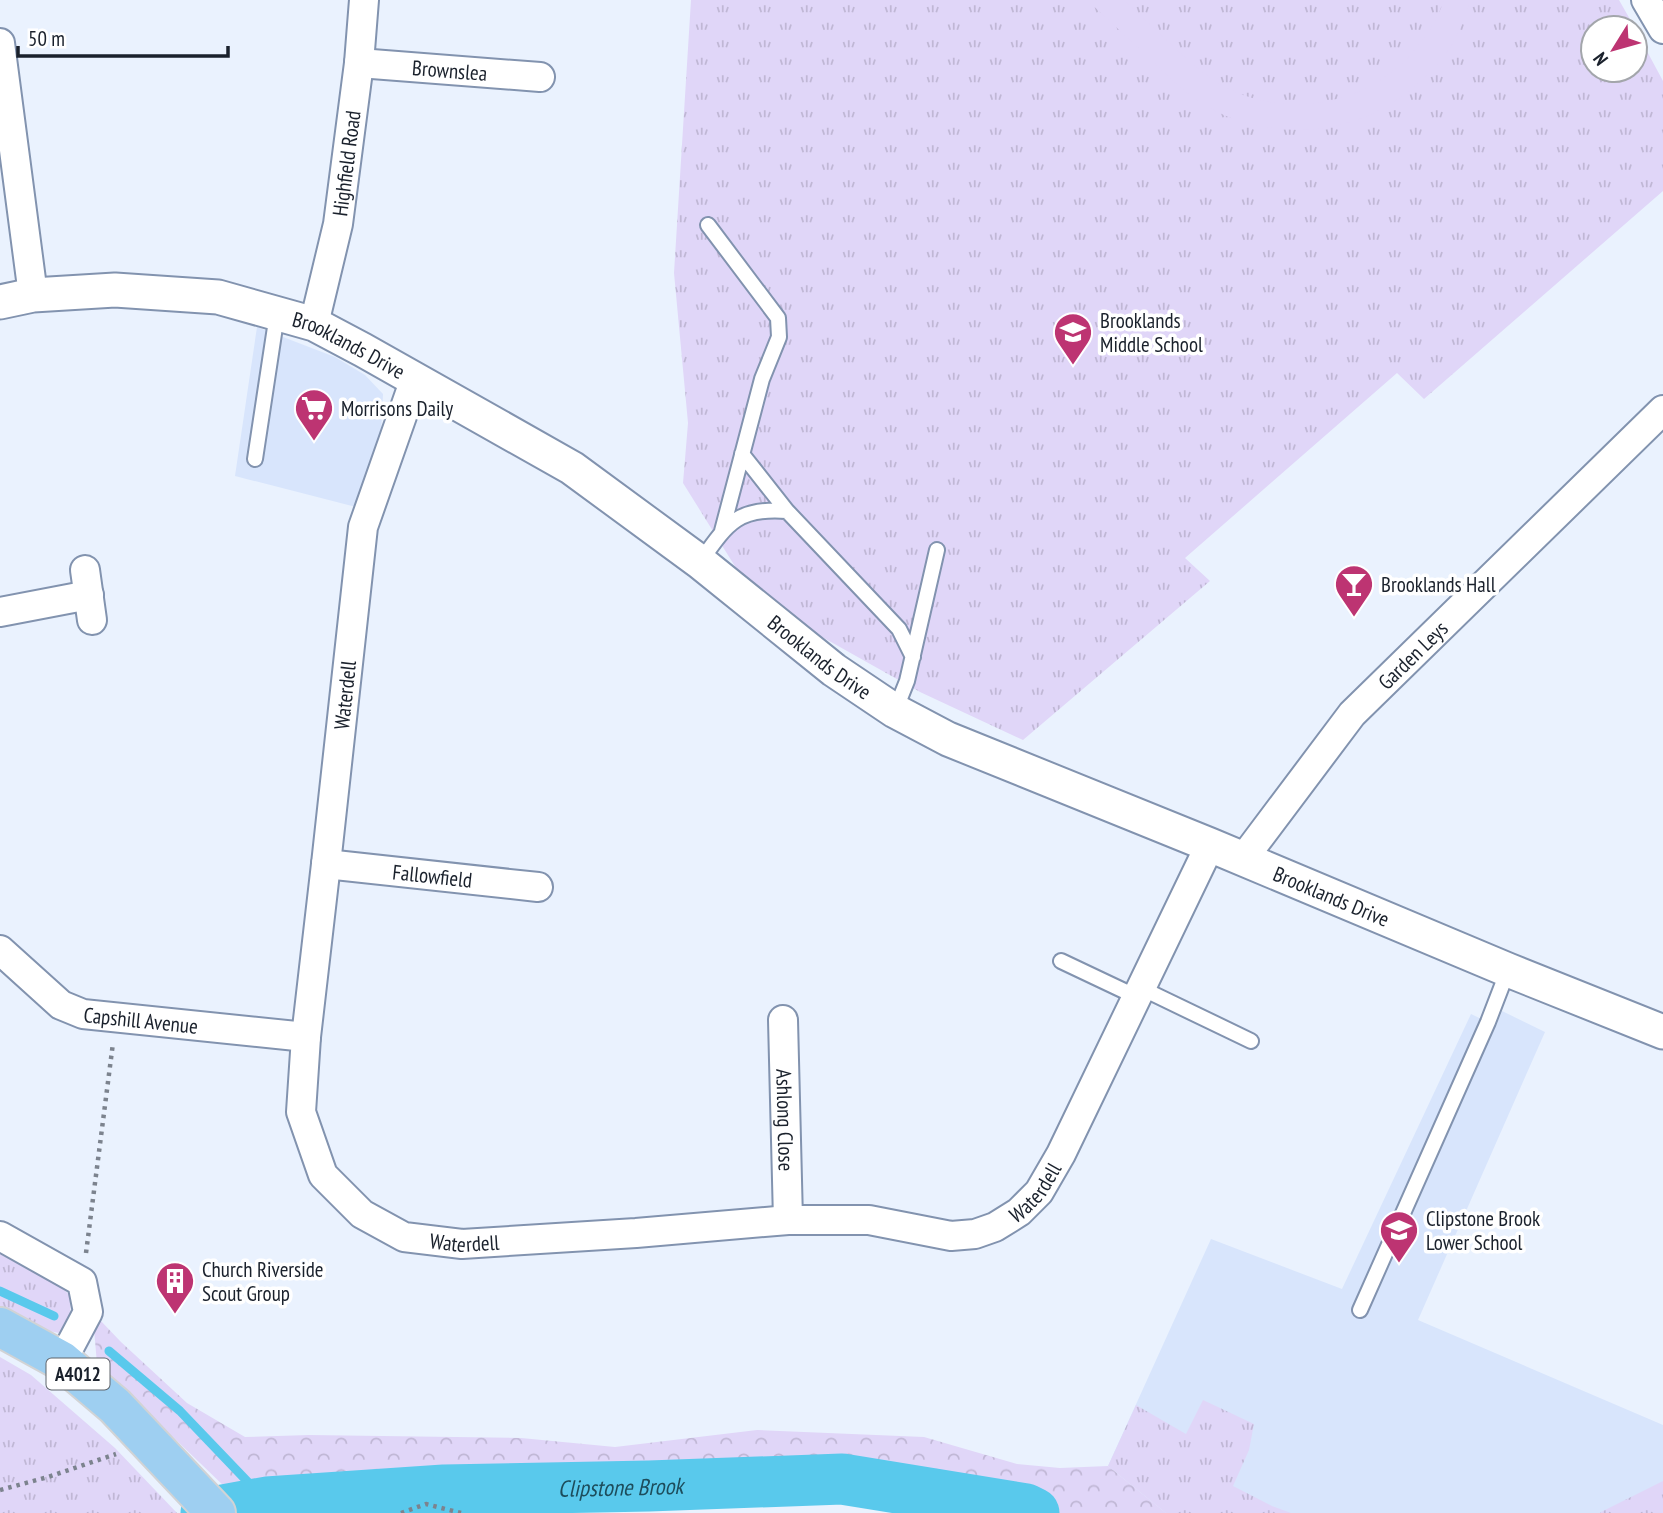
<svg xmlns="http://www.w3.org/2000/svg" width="1663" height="1513" font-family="'PT Sans Narrow',sans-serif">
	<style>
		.built { fill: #d8e5fc }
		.grass { fill: url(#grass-tufts) }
		.forest { fill: url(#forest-crowns) }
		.garden { fill: #e0d6f8 }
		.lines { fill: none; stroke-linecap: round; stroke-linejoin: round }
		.stream { stroke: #59c9ec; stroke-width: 9 }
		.river { stroke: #59c9ec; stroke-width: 51 }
		.service-casing { stroke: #8293af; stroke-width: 18 }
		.minor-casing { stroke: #8293af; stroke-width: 32 }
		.tertiary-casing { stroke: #8293af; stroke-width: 37 }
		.primary-casing { stroke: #d1d3d5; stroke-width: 42 }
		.path { stroke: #7c838e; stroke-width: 4.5; stroke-dasharray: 3.5 5; stroke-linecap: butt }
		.service { stroke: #fff; stroke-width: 14 }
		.minor { stroke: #fff; stroke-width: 28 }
		.tertiary { stroke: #fff; stroke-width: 33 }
		.primary { stroke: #9ecff1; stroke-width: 38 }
		.labels { text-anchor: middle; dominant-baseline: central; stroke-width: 7; stroke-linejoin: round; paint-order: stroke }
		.shield { fill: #fff; stroke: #5f646b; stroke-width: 2 }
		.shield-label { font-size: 19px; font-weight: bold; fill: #1a212c }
		.street-label { font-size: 21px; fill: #1a212c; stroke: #fff }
		.poi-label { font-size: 21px; fill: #1a212c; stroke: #fff; text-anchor: start }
		.water-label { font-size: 23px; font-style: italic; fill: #1d4d5c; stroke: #fff }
	</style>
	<defs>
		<pattern id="grass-tufts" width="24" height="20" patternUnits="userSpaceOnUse" patternTransform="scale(1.75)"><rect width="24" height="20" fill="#e0d6f8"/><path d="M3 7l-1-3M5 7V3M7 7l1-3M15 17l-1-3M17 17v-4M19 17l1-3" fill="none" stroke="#c0b7d5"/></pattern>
		<pattern id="forest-crowns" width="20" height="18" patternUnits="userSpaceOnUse" patternTransform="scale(1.75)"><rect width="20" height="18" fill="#e0d6f8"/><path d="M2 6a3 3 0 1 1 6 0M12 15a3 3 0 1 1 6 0" fill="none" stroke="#c0b7d5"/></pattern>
	</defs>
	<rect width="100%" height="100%" fill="#eaf2fe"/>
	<path class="built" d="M257,327L335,357L365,375L383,394L381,435L356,507L235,476Z
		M1502,1011L1545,1032L1418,1320L1663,1425V1513H1166L1108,1466L1211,1239L1342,1289L1471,1014L1496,1026Z"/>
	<path class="grass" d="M691,0H1619L1635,28H1593V70H1635V29L1663,81V191L1424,399L1397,373L1185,558L1210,581L1023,740L920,692L756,600L683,483L688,423L674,273Z
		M0,1254L57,1284L71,1296L70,1313L59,1333L39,1329L0,1307Z
		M0,1357L31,1375L115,1448L177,1513H0Z
		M1203,1400L1254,1424L1249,1450L1233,1486L1272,1506L1291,1513H1166L1108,1466L1136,1405L1186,1434Z
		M1663,1481V1513H1600L1601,1512Z"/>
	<path class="forest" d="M99,1319L121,1342L187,1403L245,1437L309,1435L521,1438L615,1447L757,1430L924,1437L1017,1464L1060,1468L1108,1466L1166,1513H932L913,1506L778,1499L544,1513H252L97,1364L94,1329Z"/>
	<path class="garden" d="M1087,0H1124C1141,16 1158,32 1175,48C1189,61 1204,75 1221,85C1289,122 1374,105 1421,42C1431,30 1439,15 1444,0H1470C1465,17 1459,35 1449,49C1408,108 1338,140 1267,127C1248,124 1229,119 1212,109C1186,95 1167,75 1146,55C1126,37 1107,18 1087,0Z"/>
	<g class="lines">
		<path class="stream" d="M0,1291L54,1316
			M109,1351L180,1411L267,1502"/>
		<path class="river" id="s1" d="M206,1513L267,1502L444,1490L649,1486L842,1479L1026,1509L1034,1513"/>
		<g class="service-casing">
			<path id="service" d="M708,225L778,318L779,337L762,379L722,531
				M742,454L787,511
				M255,459L277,314
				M700,562C727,524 737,507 787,511L899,629L913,657
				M895,711L907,681L937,550
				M1061,961L1137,997
				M1141,988L1251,1041
				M1360,1310L1488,1022L1508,970"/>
		</g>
		<g class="minor-casing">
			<g id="minor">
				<path d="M1646,0L1663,29"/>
				<path d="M0,43L33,295"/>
				<path id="s2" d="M359,63L540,77"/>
				<path id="s3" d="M314,324L338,224L359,63L364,0"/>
				<path id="s4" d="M415,379L363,527L326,864L306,1037L301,1112L323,1175L362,1214L404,1237L462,1244L636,1233L788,1220H869L951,1236L975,1234L995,1227L1019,1212L1039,1192L1061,1154L1210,845"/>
				<path d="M85,570L92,620"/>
				<path d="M0,612L89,595"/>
				<path id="s5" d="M1243,859L1352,714L1663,410"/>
				<path id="s6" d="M326,864L538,887"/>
				<path id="s7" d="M0,950L61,1005L83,1014L306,1037"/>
				<path id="s8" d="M783,1020L788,1220"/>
				<path d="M0,1236L82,1282L88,1312L62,1361"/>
			</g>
		</g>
		<g class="tertiary-casing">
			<g id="tertiary">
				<path id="s9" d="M0,302L33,295L115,290L218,297L314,324L363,350L572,468L700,562L834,670L895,711L948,739L1210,845L1508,970L1663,1032"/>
			</g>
		</g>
		<g class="primary-casing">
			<path id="primary" d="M0,1327L62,1361L115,1406L216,1513"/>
		</g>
		<path class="path" d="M86,1253L113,1043
			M0,1490L48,1477L116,1454
			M401,1513L426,1504L461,1513"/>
		<use href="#service" class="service"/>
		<use href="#minor" class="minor"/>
		<use href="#tertiary" class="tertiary"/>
		<use href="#primary" class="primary"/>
	</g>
	<defs>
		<g id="school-pin" transform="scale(2.0125)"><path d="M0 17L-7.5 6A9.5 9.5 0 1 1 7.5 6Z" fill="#bd3472" stroke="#fff"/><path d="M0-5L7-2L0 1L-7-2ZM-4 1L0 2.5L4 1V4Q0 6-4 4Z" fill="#fff"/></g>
		<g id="supermarket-pin" transform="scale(2.0125)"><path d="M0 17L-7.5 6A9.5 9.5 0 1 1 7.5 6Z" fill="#bd3472" stroke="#fff"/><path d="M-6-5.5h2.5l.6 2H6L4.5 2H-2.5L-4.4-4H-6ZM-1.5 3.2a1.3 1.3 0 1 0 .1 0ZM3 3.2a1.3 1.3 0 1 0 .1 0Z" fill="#fff"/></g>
		<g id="bar-pin" transform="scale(2.0125)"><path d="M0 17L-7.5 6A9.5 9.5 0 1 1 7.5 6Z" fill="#bd3472" stroke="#fff"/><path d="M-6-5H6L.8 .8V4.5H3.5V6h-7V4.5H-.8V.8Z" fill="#fff"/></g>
		<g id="building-pin" transform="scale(2.0125)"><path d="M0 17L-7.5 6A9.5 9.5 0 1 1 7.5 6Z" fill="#bd3472" stroke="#fff"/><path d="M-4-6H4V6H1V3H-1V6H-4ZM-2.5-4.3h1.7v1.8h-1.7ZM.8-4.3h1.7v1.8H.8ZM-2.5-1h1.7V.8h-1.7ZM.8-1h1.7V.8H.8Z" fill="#fff"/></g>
	</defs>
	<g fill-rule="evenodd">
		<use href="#school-pin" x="1073" y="332"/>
		<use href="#supermarket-pin" x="314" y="408"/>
		<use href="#bar-pin" x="1354" y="584"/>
		<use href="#school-pin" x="1399" y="1230"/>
		<use href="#building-pin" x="175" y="1281"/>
	</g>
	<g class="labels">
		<rect class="shield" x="46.5" y="1358.5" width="63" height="31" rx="5"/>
		<g class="shield-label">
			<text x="78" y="1374">A4012</text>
		</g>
		<g class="street-label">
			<text stroke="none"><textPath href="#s2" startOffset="91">Brownslea</textPath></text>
			<text stroke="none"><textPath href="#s3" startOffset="164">Highfield Road</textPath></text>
			<text stroke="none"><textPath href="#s9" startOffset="359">Brooklands Drive</textPath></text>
			<text stroke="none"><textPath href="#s5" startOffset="266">Garden Leys</textPath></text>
			<text stroke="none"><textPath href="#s9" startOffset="926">Brooklands Drive</textPath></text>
			<text transform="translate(345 695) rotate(-84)">Waterdell</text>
			<text stroke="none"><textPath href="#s6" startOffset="107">Fallowfield</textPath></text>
			<text stroke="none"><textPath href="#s9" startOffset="1493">Brooklands Drive</textPath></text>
			<text stroke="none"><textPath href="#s7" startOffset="164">Capshill Avenue</textPath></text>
			<text stroke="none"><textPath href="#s8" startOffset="100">Ashlong Close</textPath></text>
			<text stroke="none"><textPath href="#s4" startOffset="1564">Waterdell</textPath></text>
			<text stroke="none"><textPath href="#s4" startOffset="976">Waterdell</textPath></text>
		</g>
		<g class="poi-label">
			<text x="1100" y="320">Brooklands<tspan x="1100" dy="24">Middle School</tspan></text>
			<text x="341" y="408">Morrisons Daily</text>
			<text x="1381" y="584">Brooklands Hall</text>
			<text x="1426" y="1218">Clipstone Brook<tspan x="1426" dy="24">Lower School</tspan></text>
			<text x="202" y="1269">Church Riverside<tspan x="202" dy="24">Scout Group</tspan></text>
		</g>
		<g class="water-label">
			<text stroke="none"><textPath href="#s1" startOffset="416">Clipstone Brook</textPath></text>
		</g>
	</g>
	<g transform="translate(1614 49) rotate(233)"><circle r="33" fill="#ffffff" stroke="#a3a6ab" stroke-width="2"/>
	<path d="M0-5L12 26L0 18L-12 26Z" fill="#bd3472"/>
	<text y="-10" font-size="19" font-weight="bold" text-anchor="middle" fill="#1a212c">N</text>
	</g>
	<path d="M18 46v10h210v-10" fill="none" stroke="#1a212c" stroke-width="3.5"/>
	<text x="28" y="46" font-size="21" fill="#1a212c" stroke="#ffffff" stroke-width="5" paint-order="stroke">50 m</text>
</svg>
